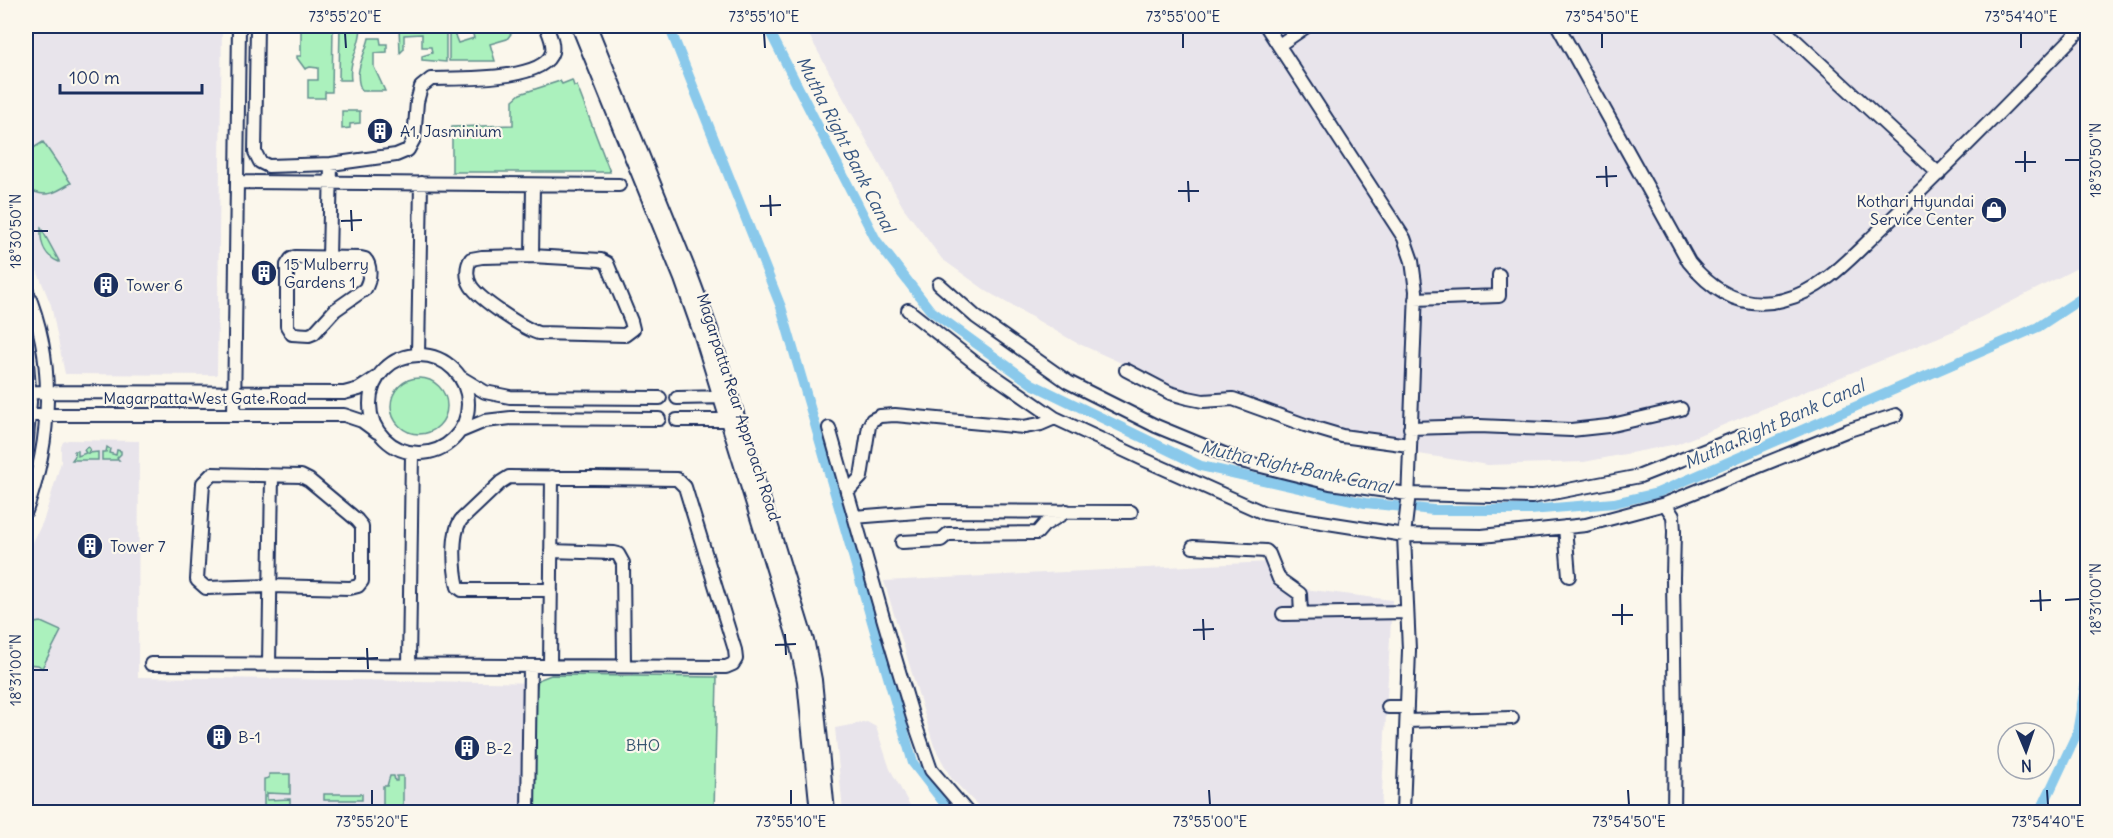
<svg xmlns="http://www.w3.org/2000/svg" width="2113" height="838" font-family="Delius,sans-serif">
	<style>
		.built { fill: #e8e4eb }
		.green { fill: #abf1bd; stroke: #63908e; stroke-width: 1.5 }
		.lines { fill: none; stroke-linecap: round; stroke-linejoin: round }
		.canal { stroke: #8ac9eb; stroke-width: 10 }
		.minor-casing { stroke: #1b2f5e; stroke-width: 16 }
		.minor { stroke: #fbf7ec; stroke-width: 12 }
		.ticks { fill: none; stroke: #1b2f5e; stroke-width: 2 }
		.labels { text-anchor: middle; dominant-baseline: central; stroke-width: 4.5; stroke-linejoin: round; paint-order: stroke }
		.poi-label { font-size: 16px; fill: #1b2f5e; stroke: #fbf7ec; text-anchor: start }
		.street-label { font-size: 16px; fill: #1b2f5e; stroke: #fbf7ec }
		.park-label { font-size: 16px; fill: #385671; stroke: #fbf7ec }
		.water-label { font-size: 18px; font-style: italic; fill: #375681; stroke: #fbf7ec }
		.neatline { fill: none; stroke: #1b2f5e; stroke-width: 2 }
		.ticks-label { font-size: 15px; text-anchor: middle; fill: #1b2f5e }
	</style>
	<rect width="100%" height="100%" fill="#fbf7ec"/>
	<filter id="ink" filterUnits="userSpaceOnUse"><feTurbulence type="fractalNoise" baseFrequency=".0167" numOctaves="2"/><feDisplacementMap in="SourceGraphic" scale="12" xChannelSelector="R" yChannelSelector="G"/><feConvolveMatrix kernelMatrix="1 2 1 2 8 2 1 2 1" color-interpolation-filters="sRGB"/></filter>
	<g filter="url(#ink)">
		<path class="built" d="M26,26H222L217,375L65,374L51,305L36,268L26,248Z
			M804,26H2087V263L1956,330L1677,444L1584,462L1488,465L1331,440L1168,384L1075,342L988,292L942,259L903,207Z
			M68,440L139,441L138,677L545,683L550,687L533,812H186V809H137L136,812H26V557L44,519L61,462V447L63,442Z
			M1269,562L1272,585L1392,600L1381,812H984L951,778L934,746L884,581Z
			M867,722L876,727L890,769L913,811L912,812H843L835,728Z"/>
		<path class="green" d="M298,26H333L332,92H325V98H308V80H318V68L310,67L305,69L297,58V56H301V27H296Z
			M340,26H361C361,47 348,60 351,80H339Z
			M399,26H446V62L422,60V56L432,53L431,47H422V34L404,35V49L400,53Z
			M449,26H456L452,28L458,43L474,38L472,31L489,26H512L514,30L507,39L490,44L495,61H449Z
			M369,38H380L381,44H387V52L374,53V67L385,91H362C352,72 365,56 369,38Z
			M572,80L574,86H577L610,172H452V127L513,125V100L520,94L560,81L562,84Z
			M342,111H360V123L350,124V128L342,129Z
			M43,142L71,183C59,190 49,198 35,192L31,195L26,190V149H32Z
			M41,228L59,261V262C44,256 40,244 41,228Z
			M391 406a28 28 0 1 1 56 0a28 28 0 1 1-56 0Z
			M87,447L90,449L88,453L98,452V460H72L75,456L74,451H78V456L86,453L84,450Z
			M107,447L110,449L109,453L116,455L117,450L121,451V454L117,458L119,460H102V452H106Z
			M26,622L27,624L41,622L61,631L42,668L38,665L26,664Z
			M551,675L717,677L714,812H534L536,691L538,680Z
			M269,774H290V794L267,793V800L290,799V812H268L267,810H264V779L269,778Z
			M390,776H394L395,781H397V776H403V812H387V809H383V786H387Z
			M324,794H362V800H324Z"/>
		<g class="lines">
			<path class="canal" d="M669,26L781,307L913,763L951,812
				M767,26L876,240L930,310L1032,384L1201,466L1365,503L1433,510H1530L1614,503L1657,493L2038,327L2088,294
				M2040,812L2077,733L2088,669"/>
			<g class="minor-casing">
				<path id="minor" d="M257,26L255,152L260,162L268,166L331,164L396,155L408,150L414,139L417,102L421,87L431,79C456,78 544,82 552,52C554,43 549,34 546,26
					M578,26L681,279L700,333L797,647L804,681L817,812
					M590,26L691,275L711,329L808,644L815,680L828,812
					M1266,26L1404,238L1412,261L1416,291L1408,501L1404,535L1409,650L1403,812
					M1558,26L1689,262C1713,292 1743,310 1783,300C1825,290 1855,253 1885,225C1953,161 2018,93 2084,26
					M1780,26L1939,174
					M1279,45L1307,26
					M237,182L619,185
					M532,256L601,260L607,263L631,321L633,329L625,335L538,333C523,328 480,300 471,286C466,278 466,266 471,259L482,257Z
					M532,256L533,185
					M295,257L361,258L365,259C372,266 370,281 365,289L335,310L314,333L309,335L292,334L287,326V265L291,259Z
					M329,258L331,164
					M939,284L976,317L1068,382L1156,426L1241,461L1330,483L1408,494L1532,497L1640,476L1744,435
					M26,289C56,360 52,440 26,511
					M1415,299L1499,296V275
					M908,310L974,362L1055,418L1143,459L1264,513L1404,535L1482,536L1586,525L1665,504L1846,431L1896,415
					M26,349L30,402L26,450
					M370 404a49 49 0 1 1 98 0a49 49 0 1 1-98 0Z
					M418,355L421,183
					M1126,370L1170,393L1188,398L1203,401L1233,399L1305,425L1342,436L1409,445
					M460,377L485,392L510,397L660,398
					M30,392L344,393L359,389L376,378
					M677,398L727,397
					M30,415H344L362,421L377,432
					M234,415L239,26
					M677,420H736
					M829,428L884,621L913,718L931,770L967,812
					M1410,428L1479,426L1571,430L1608,426L1681,409
					M461,431L485,421L511,418L659,419
					M212,474L301,476L309,480L357,520L362,526V581L358,586L350,588L270,586L206,588L197,580L203,483Z
					M847,492L861,477L869,426L872,420L880,416L895,415L1024,427L1041,424L1055,418
					M1665,504L1673,516L1674,531L1673,578L1675,732L1674,812
					M854,517L930,511L1131,512
					M1565,527L1569,576
					M902,542L941,540L948,534L1037,533L1044,525L1067,511
					M1193,547L1266,551L1269,554L1279,579L1300,594L1301,613
					M551,551L614,553L618,554L623,563L624,666
					M1283,614L1407,612
					M151,664L726,667L733,664L736,659L735,650L685,487L677,479L509,477L501,482L461,520C451,534 454,570 458,587L462,590H551
					M269,664L272,476
					M409,665L412,454
					M550,666L552,477
					M1388,707H1407
					M1407,721L1512,718
					M528,812L530,666"/>
			</g>
			<use href="#minor" class="minor"/>
		</g>
	</g>
	<path class="ticks" d="M345,33L346,48M764,33L765,48M1183,33V48M1602,33V48M2021,33V48M2025,151V172M2065,160H2080M2015,162H2036M1606,166L1607,187M1596,177L1617,176M1188,181L1189,202M1178,191H1199M770,195L771,216M760,206L781,205M351,210L352,231M341,221L362,220M33,231H48M2040,590L2041,611M2065,600L2080,599M2030,601L2051,600M1622,604V625M1612,615H1633M1203,619L1204,640M1193,630L1214,629M785,634L786,655M775,645L796,644M367,648L368,669M357,659L378,658M33,670H48M372,790V805M791,790V805M1209,790L1210,805M1628,790L1629,805M2047,790L2048,805"/>
	<defs>
		<g id="building-disc" transform="scale(1.35)"><circle r="9.5" fill="#1b2f5e" stroke="#fbf7ec"/><path d="M-4-6H4V6H1V3H-1V6H-4ZM-2.5-4.3h1.7v1.8h-1.7ZM.8-4.3h1.7v1.8H.8ZM-2.5-1h1.7V.8h-1.7ZM.8-1h1.7V.8H.8Z" fill="#fff"/></g>
		<g id="shop-disc" transform="scale(1.35)"><circle r="9.5" fill="#1b2f5e" stroke="#fbf7ec"/><path d="M-5-2.5h2.3a2.7 3.5 0 0 1 5.4 0H5L5.5 6h-11ZM-1.5-2.5h3a1.5 2.3 0 0 0-3 0Z" fill="#fff"/></g>
	</defs>
	<g fill-rule="evenodd">
		<use href="#building-disc" x="380" y="131"/>
		<use href="#shop-disc" x="1994" y="210"/>
		<use href="#building-disc" x="264" y="273"/>
		<use href="#building-disc" x="106" y="285"/>
		<use href="#building-disc" x="90" y="546"/>
		<use href="#building-disc" x="219" y="737"/>
		<use href="#building-disc" x="467" y="748"/>
	</g>
	<g class="labels">
		<g class="poi-label">
			<text x="400" y="131">A1, Jasminium</text>
			<text x="1974" y="201" text-anchor="end">Kothari Hyundai<tspan x="1974" dy="18">Service Center</tspan></text>
			<text x="284" y="264">15 Mulberry<tspan x="284" dy="18">Gardens 1</tspan></text>
			<text x="126" y="285">Tower 6</text>
			<text x="110" y="546">Tower 7</text>
			<text x="238" y="737">B-1</text>
			<text x="486" y="748">B-2</text>
		</g>
		<g class="street-label">
			<text x="205" y="398">Magarpatta West Gate Road</text>
			<text transform="translate(739 407) rotate(72)">Magarpatta Rear Approach Road</text>
		</g>
		<g class="park-label">
			<text x="643" y="745">BHO</text>
		</g>
		<g class="water-label">
			<text transform="translate(846 144) rotate(63)">Mutha Right Bank Canal</text>
			<text transform="translate(1774 424) rotate(-24)">Mutha Right Bank Canal</text>
			<text transform="translate(1296 467) rotate(12)">Mutha Right Bank Canal</text>
		</g>
	</g>
	<rect width="2113" height="838" fill="none" stroke="#fbf7ec" stroke-width="66"/>
	<g transform="translate(2026 751) rotate(178)"><circle r="28" fill="#fbf7ec" stroke="#a1a7b3" stroke-width="1.5"/>
	<path d="M0-4.5L10 22L0 15L-10 22Z" fill="#1b2f5e"/>
	<text y="-9" font-size="16" font-weight="bold" text-anchor="middle" fill="#1b2f5e">N</text>
	</g>
	<path d="M60 84v9h142v-9" fill="none" stroke="#1b2f5e" stroke-width="3"/>
	<text x="69" y="84" font-size="18" fill="#1b2f5e" stroke="#fbf7ec" stroke-width="4.5" paint-order="stroke">100 m</text>
	<rect x="33" y="33" width="2047" height="772" class="neatline"/>
	<g class="ticks-label">
		<text x="345" y="22">73°55'20"E</text>
		<text x="764" y="22">73°55'10"E</text>
		<text x="1183" y="22">73°55'00"E</text>
		<text x="1602" y="22">73°54'50"E</text>
		<text x="2021" y="22">73°54'40"E</text>
		<text transform="translate(2096 160) rotate(-90)" y="5">18°30'50"N</text>
		<text transform="translate(16 231) rotate(-90)" y="5">18°30'50"N</text>
		<text transform="translate(2096 599) rotate(-90)" y="5">18°31'00"N</text>
		<text transform="translate(16 670) rotate(-90)" y="5">18°31'00"N</text>
		<text x="372" y="827">73°55'20"E</text>
		<text x="791" y="827">73°55'10"E</text>
		<text x="1210" y="827">73°55'00"E</text>
		<text x="1629" y="827">73°54'50"E</text>
		<text x="2048" y="827">73°54'40"E</text>
	</g>
</svg>
